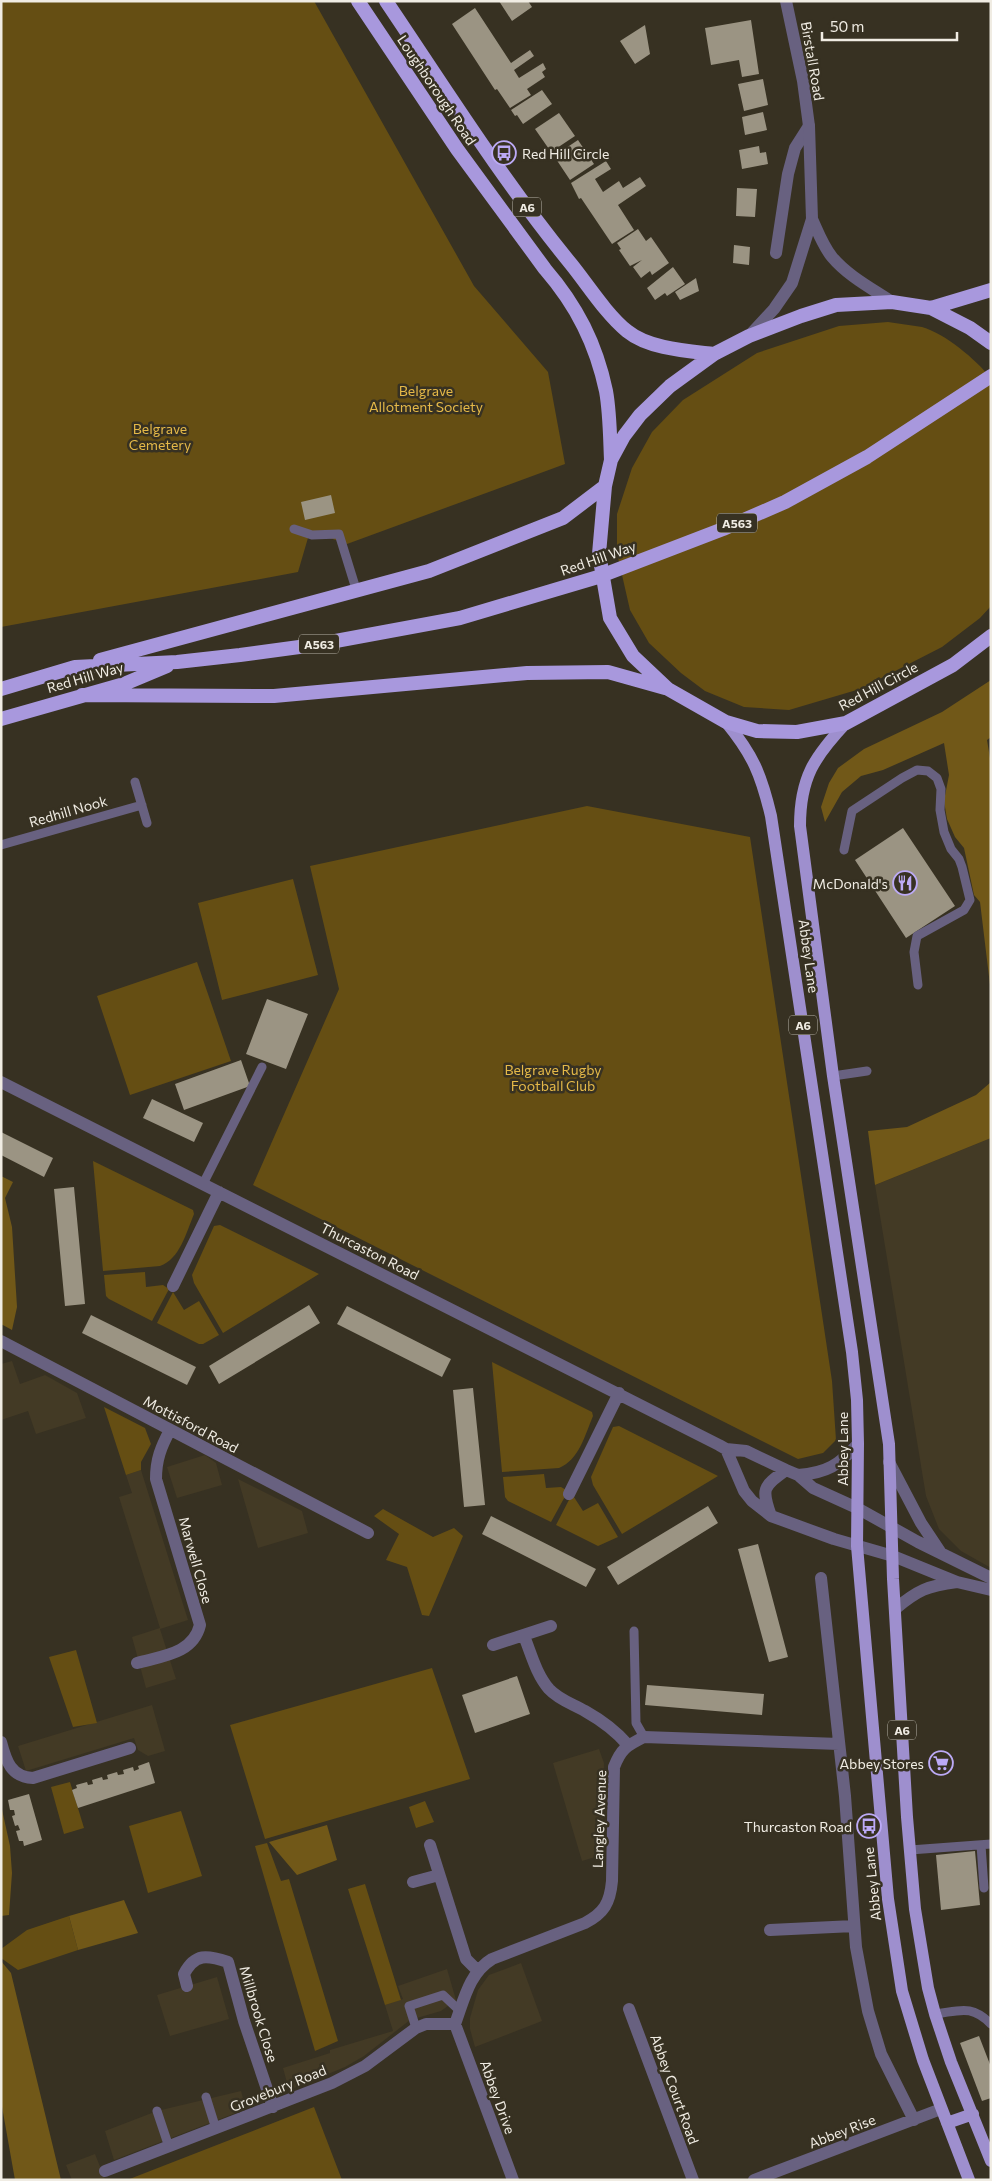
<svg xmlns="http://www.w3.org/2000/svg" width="992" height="2181" font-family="Commissioner,sans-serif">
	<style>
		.built { fill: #433a25 }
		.green { fill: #654e13 }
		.forest { fill: #715818 }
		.building { fill: #9b9483 }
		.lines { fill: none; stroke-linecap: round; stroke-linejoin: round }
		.service { stroke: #686180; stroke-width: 9 }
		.minor { stroke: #686180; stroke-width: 12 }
		.tertiary { stroke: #686180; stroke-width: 12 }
		.primary { stroke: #9e8fce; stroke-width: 12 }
		.trunk { stroke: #a898dd; stroke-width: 14 }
		.labels { text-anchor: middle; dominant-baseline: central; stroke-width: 5; stroke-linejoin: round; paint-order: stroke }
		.shield { fill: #373122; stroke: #b8b4a9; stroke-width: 1 }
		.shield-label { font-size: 12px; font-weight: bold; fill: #f0ece3 }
		.street-label { font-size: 14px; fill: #f0ece3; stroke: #373122 }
		.poi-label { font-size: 14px; fill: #f0ece3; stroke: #373122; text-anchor: end }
		.park-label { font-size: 14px; fill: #e5b948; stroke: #373122 }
	</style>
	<rect width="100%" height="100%" fill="#373122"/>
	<path class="built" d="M991,1138V1568L961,1551L939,1529L926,1496L875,1185Z
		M12,1361L20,1384L45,1375L77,1393L86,1418L36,1434L28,1411L1,1420V1364Z
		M205,1455L216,1463L222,1485L177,1498L167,1467Z
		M141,1470L188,1620L160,1629L176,1679L146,1688L132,1637L160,1628L119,1497L132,1493L126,1475Z
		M238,1479L302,1511L308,1533L258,1548Z
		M152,1705L165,1751L148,1756L138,1750L134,1738L26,1771L18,1746Z
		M599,1749L604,1763L602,1855L582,1861L553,1763Z
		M521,1963L542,2021L475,2047L470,2029V2018L478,1990L489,1975Z
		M447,1969L456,2000L441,2011L410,2020L364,2056L345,2067L289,2090L283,2068L330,2053V2050L393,2031L385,2005L403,1999L398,1986Z
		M217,1977L229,2019L170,2036L157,1995Z
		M241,2091L246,2109L114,2160L105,2131L157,2111Z
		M95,2154L105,2179L72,2180L66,2165Z"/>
	<path class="green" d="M1,1H314L474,286L548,372L565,464L347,544L310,531L298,572L1,627Z
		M888,322C899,324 911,325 922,327C946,334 975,359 991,378V606L980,618L942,647L860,689L789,710L744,707L705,691L681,673L649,643L630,610L617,553V514L632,468L652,432L683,400L757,353L839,326Z
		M587,806L750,837L832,1381L836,1440L823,1453L798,1459L253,1185L339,989L310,866Z
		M293,879L318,975L222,1000L198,903Z
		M197,962L231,1061L130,1095L97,996Z
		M93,1161L193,1210L194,1214C186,1233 180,1259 160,1266L103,1271Z
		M220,1225L319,1274L223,1333L194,1283L192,1275L214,1226Z
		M145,1272L146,1287L163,1285L169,1289L152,1321L109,1299L106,1296L104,1275Z
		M173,1292L184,1310L199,1301L219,1335L203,1344H199L157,1323Z
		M492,1362L592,1412L593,1416C585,1435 579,1460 559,1468L502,1472Z
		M104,1407L145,1428L151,1444L141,1462V1470L126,1475Z
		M619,1426L718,1476L622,1534L593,1485L591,1477L613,1427Z
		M544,1474L546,1488L561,1487L568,1491L551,1522L508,1501L505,1497L503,1477Z
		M572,1494L583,1511L598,1503L618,1537L598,1546L556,1525Z
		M383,1509L433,1537L454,1528L463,1536L429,1616L422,1615L407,1567L386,1560L399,1534L374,1516Z
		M76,1650L97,1723L73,1727L49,1657Z
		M432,1668L470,1779L265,1839L230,1725Z
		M70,1782L84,1828L64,1834L51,1787Z
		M425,1801L434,1822L416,1828L409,1807Z
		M181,1811L202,1876L148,1893L129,1826Z
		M267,1843L281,1881L289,1879L338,2041L315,2051L255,1846Z
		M365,1884L401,2000L385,2005L348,1889Z
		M69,1916L78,1950L18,1970L1,1958V1949L27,1930Z
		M314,2107L342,2180H127Z"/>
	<path class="forest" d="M991,680V737L987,740L991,764V993L980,902L974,895L964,848L955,837L947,819L944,801L949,775L944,743L883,770L861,776L842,792L825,822L821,807L829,783L838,768L864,749L942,712Z
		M991,1082V1138L875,1185L868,1131L907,1127L976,1095Z
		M1,1176L13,1182L5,1198L12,1227L17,1307L12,1330L1,1324Z
		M1,1805L10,1846L12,1873L9,1915L1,1916Z
		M327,1825L337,1860L297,1875L269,1842Z
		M124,1900L138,1933L78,1950L69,1916Z
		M1,1961L11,1973L61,2180H15L1,2101Z"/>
	<path class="building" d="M499,1H528L532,7L512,21Z
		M475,8L511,63L530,50L534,56L514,70L519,78L543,63L546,69L542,72L545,77L527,89L531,95L510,108L497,89L495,90L452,24Z
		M751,20L759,74L742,77L739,60L711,65L705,28Z
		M645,25L650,54L635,64L620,41Z
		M763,79L768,105L744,111L738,84Z
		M542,90L552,104L523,124L517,115L515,116L511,110Z
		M763,112L767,130L745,135L742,117Z
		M559,113L575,136L551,152L535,129Z
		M578,140L594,164L570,180L554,156Z
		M759,146L760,153L766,152L768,164L742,169L739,150Z
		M606,161L611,169L595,179L603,192L619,181L623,188L640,177L646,186L618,205L634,230L612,244L581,198L579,199L571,183Z
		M737,188L757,189L755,217L736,216Z
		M638,229L646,241L651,237L669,263L652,275L650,271L641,278L633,267L642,260L630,266L619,250L621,249L617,243Z
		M734,245L750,247L749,265L733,263Z
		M673,267L685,284L667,296L665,293L655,300L647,288Z
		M696,278L699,291L680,300L675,292Z
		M331,495L335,513L305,520L301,502Z
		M903,828L955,906L906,938L855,860Z
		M267,999L308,1014L286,1069L246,1054Z
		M241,1060L250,1086L184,1110L175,1084Z
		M152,1099L203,1123L194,1142L143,1118Z
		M1,1132L53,1158L44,1177L1,1155Z
		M74,1187L85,1304L65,1306L54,1189Z
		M309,1305L320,1323L219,1384L209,1366Z
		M347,1306L451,1359L442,1377L337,1324Z
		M91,1315L196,1367L187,1385L82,1333Z
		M473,1388L485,1505L464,1507L453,1390Z
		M708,1506L718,1523L618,1585L607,1567Z
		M491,1516L596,1569L586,1587L482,1534Z
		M758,1544L788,1657L769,1662L738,1549Z
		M517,1676L530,1714L475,1733L462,1695Z
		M647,1685L764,1694L762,1715L645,1705Z
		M149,1762L155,1783L78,1808L72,1790L77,1788L76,1785L87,1782L88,1785L93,1784L92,1780L102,1777L103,1780L108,1779L107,1775L117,1772L118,1775L124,1774L123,1770L133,1767L134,1771L139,1769L138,1766Z
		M29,1794L42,1840L24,1846L23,1841H19L16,1831L20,1830L18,1825L15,1826L12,1816L15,1815L14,1810H10L8,1800Z
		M975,1851L980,1905L941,1910L936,1855Z
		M979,2036L991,2067V2098L982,2101L960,2043Z"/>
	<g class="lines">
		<path class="service" d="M294,529L312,535L339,534L356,589
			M135,782L147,823
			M1,845L142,805
			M844,850L852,811L902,778L917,770L928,771L937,778L941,789L940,810L944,832L951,849L959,859L962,867L970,900L964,910L917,936L914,952L918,985
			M833,1076L867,1071
			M203,1184L262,1067
			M634,1631L636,1723L644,1737
			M981,1845L984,1888
			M910,1850L991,1844
			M935,2014C960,2011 971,2004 991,2024
			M416,2028L409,2006L443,1995L460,2011
			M206,2097L216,2129
			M157,2111L169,2147"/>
		<path class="minor" d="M776,253L788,174L795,148L809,126
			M1,1082L719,1445L726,1449L746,1451L786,1470L798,1475L813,1488L857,1508L918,1542L991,1578
			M173,1286L219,1192
			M1,1341L368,1533
			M726,1449L744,1491L752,1501L771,1516L834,1539L893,1556L957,1582L991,1590
			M889,1462L921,1523L941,1553
			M798,1475C827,1473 839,1465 858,1444
			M569,1494L619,1393
			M771,1516C761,1488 763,1487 786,1470
			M821,1578L845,1796L856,1947L868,2011L881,2054L914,2120
			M895,1609C918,1590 927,1586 957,1582
			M524,1636C531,1653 536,1674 549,1689C559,1700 573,1704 585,1711C601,1720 616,1731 628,1745
			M493,1645L551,1626
			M137,1663C162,1656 193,1654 200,1625L156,1479C156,1459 161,1447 170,1430
			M1,1742C6,1761 11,1777 33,1778L130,1748
			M430,1845L466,1959L478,1971
			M413,1882L439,1875
			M770,1930L854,1926
			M187,1986L184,1974C195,1953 207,1955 228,1962L244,2021L273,2107
			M629,2009L693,2180
			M455,2024C464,2000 469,1973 492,1959L585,1923C604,1913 610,1903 612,1881L614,1767C621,1749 626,1746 644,1737L839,1744
			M455,2024L513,2180
			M105,2171L332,2083L365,2066L416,2028L426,2024H455
			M754,2180L941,2109"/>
		<path class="tertiary" d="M812,219C818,232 823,246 832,257C848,276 871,288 892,302
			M749,336L774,309L792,283L812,219L809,126L803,81L786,1"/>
		<path class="primary" d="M726,722C753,755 761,774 771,816L852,1352L857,1400L858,1444L857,1546L888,1899L902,1991L923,2060L969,2180
			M846,723C814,757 800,778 800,826L833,1076L889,1444L893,1579L907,1817L915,1909L928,1988L935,2014L951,2062L991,2161
			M947,2123L973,2114"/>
		<path class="trunk" d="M358,1L457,149L545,269C577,306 596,344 606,391C610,413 610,438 611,460
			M386,1C446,90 503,181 571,264C588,285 606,314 627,331C649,349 688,351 714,354
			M931,308L991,290
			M991,343L970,328L931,308L892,302L836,305L801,316L749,336L714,354L670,386L640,415L624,436L611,460L605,486L599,554L610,618L633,656L668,689L726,722L757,731L797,732L846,723L953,665L991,636
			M100,660L429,571L563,518L605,486
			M1,689L75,667L177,662L240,655L314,645L460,618L598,577L723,529L785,502L867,457L991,376
			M82,695L274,696L527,673L608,672L665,688
			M1,719L124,684L167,666"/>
	</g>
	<defs>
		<g id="bus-ring" transform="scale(1.25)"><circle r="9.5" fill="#373122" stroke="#bcaaf6" stroke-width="1.5"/><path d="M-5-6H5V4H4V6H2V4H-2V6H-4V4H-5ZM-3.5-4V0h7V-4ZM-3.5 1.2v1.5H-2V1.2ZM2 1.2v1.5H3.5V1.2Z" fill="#bcaaf6"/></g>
		<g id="restaurant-ring" transform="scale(1.25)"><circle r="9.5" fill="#373122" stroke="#bcaaf6" stroke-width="1.5"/><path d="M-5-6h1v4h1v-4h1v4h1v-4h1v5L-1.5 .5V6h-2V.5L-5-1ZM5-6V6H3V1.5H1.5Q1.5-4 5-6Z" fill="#bcaaf6"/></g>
		<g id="supermarket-ring" transform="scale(1.25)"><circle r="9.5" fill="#373122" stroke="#bcaaf6" stroke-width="1.5"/><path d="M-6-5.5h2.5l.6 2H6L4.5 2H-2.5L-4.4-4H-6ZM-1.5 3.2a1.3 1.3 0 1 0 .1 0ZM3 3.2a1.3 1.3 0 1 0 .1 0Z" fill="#bcaaf6"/></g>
	</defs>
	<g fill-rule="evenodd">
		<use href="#bus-ring" x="504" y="153"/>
		<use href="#restaurant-ring" x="905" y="883"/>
		<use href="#supermarket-ring" x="941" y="1763"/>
		<use href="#bus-ring" x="869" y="1826"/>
	</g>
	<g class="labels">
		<g class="shield">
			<rect x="513" y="197.5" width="28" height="19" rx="4"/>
			<rect x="717" y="513.5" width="40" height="19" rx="4"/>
			<rect x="299" y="634.5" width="40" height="19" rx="4"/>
			<rect x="789" y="1015.5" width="28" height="19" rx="4"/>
			<rect x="888" y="1720.5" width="28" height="19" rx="4"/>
		</g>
		<g class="shield-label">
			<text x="527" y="207">A6</text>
			<text x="737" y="523">A563</text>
			<text x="319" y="644">A563</text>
			<text x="803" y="1025">A6</text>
			<text x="902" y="1730">A6</text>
		</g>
		<g class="street-label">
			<text transform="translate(813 61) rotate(80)">Birstall Road</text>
			<text transform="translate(437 90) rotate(56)">Loughborough Road</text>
			<text transform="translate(598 558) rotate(-19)">Red Hill Way</text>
			<text transform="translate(85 677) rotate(-16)">Red Hill Way</text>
			<text transform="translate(878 686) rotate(-28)">Red Hill Circle</text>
			<text transform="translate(68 811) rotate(-16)">Redhill Nook</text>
			<text transform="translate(809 956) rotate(82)">Abbey Lane</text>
			<text transform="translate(370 1251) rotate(27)">Thurcaston Road</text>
			<text transform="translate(191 1424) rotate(28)">Mottisford Road</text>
			<text transform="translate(842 1449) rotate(-90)">Abbey Lane</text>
			<text transform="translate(196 1560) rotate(74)">Marwell Close</text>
			<text transform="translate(599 1819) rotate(-88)">Langley Avenue</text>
			<text transform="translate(872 1884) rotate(-96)">Abbey Lane</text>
			<text transform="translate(259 2014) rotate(73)">Millbrook Close</text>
			<text transform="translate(278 2088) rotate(-22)">Grovebury Road</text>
			<text transform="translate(675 2089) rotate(70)">Abbey Court Road</text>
			<text transform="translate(498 2097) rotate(70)">Abbey Drive</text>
			<text transform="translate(842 2131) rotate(-21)">Abbey Rise</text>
		</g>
		<g class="poi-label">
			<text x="522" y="153" text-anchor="start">Red Hill Circle</text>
			<text x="888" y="883">McDonald's</text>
			<text x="924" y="1763">Abbey Stores</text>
			<text x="852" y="1826">Thurcaston Road</text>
		</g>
		<g class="park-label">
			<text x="426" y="390">Belgrave<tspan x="426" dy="16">Allotment Society</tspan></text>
			<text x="160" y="428">Belgrave<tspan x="160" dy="16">Cemetery</tspan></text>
			<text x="553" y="1069">Belgrave Rugby<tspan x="553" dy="16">Football Club</tspan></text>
		</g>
	</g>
	<rect width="992" height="2181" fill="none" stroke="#f0ece3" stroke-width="5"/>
	<path d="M822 32v8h135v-8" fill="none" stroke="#f0ece3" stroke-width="2.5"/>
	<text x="830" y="32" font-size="15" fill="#f0ece3" stroke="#373122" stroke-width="4" paint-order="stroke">50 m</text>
</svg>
